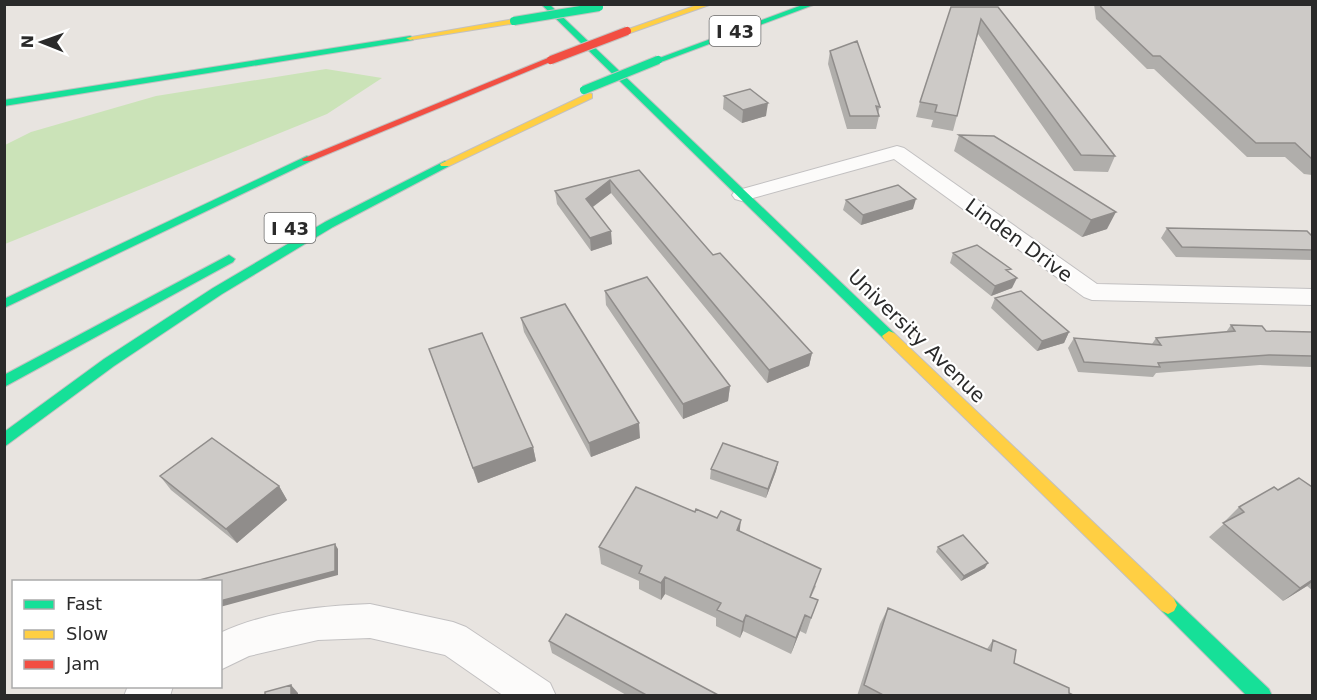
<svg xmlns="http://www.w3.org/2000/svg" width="1317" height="700" font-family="'DejaVu Sans',sans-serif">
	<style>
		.green { fill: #cbe3b8 }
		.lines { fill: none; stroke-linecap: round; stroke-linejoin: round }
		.street-casing { stroke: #c2c0c1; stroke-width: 2 }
		.fast-casing { stroke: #c2c0c1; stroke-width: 2 }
		.slow-casing { stroke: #c2c0c1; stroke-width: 2 }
		.jam-casing { stroke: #c2c0c1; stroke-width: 2 }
		.street { fill: #fcfbfa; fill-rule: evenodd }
		.fast { fill: #16e098; fill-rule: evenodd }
		.slow { fill: #ffcf43; fill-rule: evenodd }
		.jam { fill: #f24e42; fill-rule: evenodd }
		.fast-bridge-casing { stroke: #c4c3c1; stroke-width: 10; stroke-linecap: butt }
		.jam-bridge-casing { stroke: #c4c3c1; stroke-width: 10; stroke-linecap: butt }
		.fast-bridge { stroke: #16e098; stroke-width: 8 }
		.jam-bridge { stroke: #f24e42; stroke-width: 8 }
		.wall { fill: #b0aeab }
		.shaded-wall { fill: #908d8b }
		.building { fill: #cdcac7; stroke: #908d8b; stroke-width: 1.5 }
		.labels { text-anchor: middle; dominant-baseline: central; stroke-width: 4.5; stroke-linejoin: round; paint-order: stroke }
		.shield { fill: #fff; stroke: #6a6a6a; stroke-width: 1.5 }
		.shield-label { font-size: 18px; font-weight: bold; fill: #2a2a2a }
		.street-label { font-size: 20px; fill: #2a2a2a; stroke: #fff }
	</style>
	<rect width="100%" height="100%" fill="#e8e4e0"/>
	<path class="green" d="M326,69L382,78L327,114L5,244V145L31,132L156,96Z"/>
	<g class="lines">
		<g class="street-casing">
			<path id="street" d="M897,146L904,148L1097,284L1312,289V305L1092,300L1084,297L894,159L742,201L735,199L732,195L735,191Z
				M370,604L453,622L466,627L550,683L556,696H504L445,655L370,638L318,640L249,656L220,670V633C267,611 320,606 370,604Z
				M128,686H173L170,696H124Z"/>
		</g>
		<g class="fast-casing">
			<path id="fast" d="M541,4H549L894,333L896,336L894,339H884Z
				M805,4H816L661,62L654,60Z
				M410,36L414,38L413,40L4,106V100Z
				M307,156L312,159L311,161L4,308V299Z
				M445,161L449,162V166L333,227L222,294L114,366L4,447V432L104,359L213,288L325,222Z
				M229,255L235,259L233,262L4,387V375Z
				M1168,596L1174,599L1269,689L1272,696H1247L1162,611L1159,605L1162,599Z"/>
		</g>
		<g class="slow-casing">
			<path id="slow" d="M700,4H712L630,33L623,31Z
				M514,19L518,21L517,23L410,40L406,38Z
				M589,93L592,94V98L449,166H441L440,164Z
				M889,331L894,333L1174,599L1177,605L1174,611L1168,614L1162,611L884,339L882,336Z"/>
		</g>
		<g class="jam-casing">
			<path id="jam" d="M548,58L555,60L311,161H303L302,159Z"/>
		</g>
		<use href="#street" class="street"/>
		<use href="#fast" class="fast"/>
		<use href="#slow" class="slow"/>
		<use href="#jam" class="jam"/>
		<g class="fast-bridge-casing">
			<path id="fast-bridge" d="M514,21L599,7
				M584,90L658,60"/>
		</g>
		<g class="jam-bridge-casing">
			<path id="jam-bridge" d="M551,60L627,31"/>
		</g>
		<use href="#fast-bridge" class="fast-bridge"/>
		<use href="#jam-bridge" class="jam-bridge"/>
	</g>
	<path class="wall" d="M1094,4H1312V175L1304,174L1285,157H1247L1154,69H1147L1096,19Z
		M951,7H998L1115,156L1108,172L1074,171L978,34L957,116L953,131L931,127L933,120L916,117L920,102Z
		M830,51L880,107L878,113L879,116L876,129H847L828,64Z
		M724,96L766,116L742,123L723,109Z
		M959,135L1107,229L1082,237L954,151Z
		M639,170L713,255L812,353L809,366L767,383L611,193L593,207L612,244L591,251L557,204L555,191Z
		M846,200L913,209L861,225L843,210Z
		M1167,228L1312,236V260L1176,257L1161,238Z
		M953,253L1012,288L991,296L950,263Z
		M605,291L730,386L728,401L683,419L606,305Z
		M995,298L1069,332L1064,343L1037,351L991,308Z
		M521,318L640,438L591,457L524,332Z
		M1231,325L1266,331L1312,332V367L1260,365L1156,373L1153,377L1078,372L1068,348L1074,338L1152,344L1156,338L1226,332Z
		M429,349L533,447L536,461L478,483Z
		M778,462L776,471L766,498L710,479L711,469Z
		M160,476L279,486L287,500L237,543L171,490Z
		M1312,487V590L1307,586L1283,601L1209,537L1226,522L1225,521L1239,507L1278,490Z
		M740,531L816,586L811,597L812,616L806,634L800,631L791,654L743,631L740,638L716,626V618L665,594L661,600L639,589V581L601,564L599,547Z
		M938,547L985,568L961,581L936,552Z
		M888,608L987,649L993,640L1014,663L1075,696H857L880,624Z
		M549,641L720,696H628L552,653Z"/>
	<path class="shaded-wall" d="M768,103L766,116L742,123L743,110Z
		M610,180L611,193L587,211L586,199Z
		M916,199L913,209L861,225L863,215Z
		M1116,212L1107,229L1082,237L1091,220Z
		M611,231L612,244L591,251L590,238Z
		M1017,278L1012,288L991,296L995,286Z
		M1069,332L1064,343L1037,351L1042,341Z
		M812,353L809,366L767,383L769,370Z
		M730,386L728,401L683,419V404Z
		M639,423L640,438L591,457L589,443Z
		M533,447L536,461L478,483L473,468Z
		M778,462L776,471L766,498L768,489Z
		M279,486L287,500L237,543L226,529Z
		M741,520L739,537L737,530Z
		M335,544L338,549V575L220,607V601Z
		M988,563L985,568L961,581L964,576Z
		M665,577V594L661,600V583Z
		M1312,580V582L1307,586L1283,601L1300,588Z
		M746,615L743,631L740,638L743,622Z
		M805,615L800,631L791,654L796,638Z
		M291,685L298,693V696H291Z"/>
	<path class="building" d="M1100,4H1312V159L1295,143H1256L1160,56H1153L1101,7Z
		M951,7H998L1115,156L1081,155L981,19L957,116L935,112L937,105L920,102Z
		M857,41L880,107L876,106L879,116H850L830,51Z
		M750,89L768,103L743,110L724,96Z
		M959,135L994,136L1116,212L1091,220Z
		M639,170L713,255L720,253L812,353L769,370L610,180L586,199L611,231L590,238L555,191Z
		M898,185L916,199L863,215L846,200Z
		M1167,228L1307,231L1312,236V250L1182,247Z
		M977,245L1011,269L1006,270L1017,278L995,286L953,253Z
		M647,277L730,386L683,404L605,291Z
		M1021,291L1069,332L1042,341L995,298Z
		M565,304L639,423L589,443L521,318Z
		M1231,325L1262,326L1266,331L1312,332V356L1269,355L1158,363L1160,367L1084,362L1074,338L1161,345L1156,338L1235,331Z
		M482,333L533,447L473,468L429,349Z
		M212,438L279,486L226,529L160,476Z
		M723,443L778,462L768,489L711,469Z
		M1299,478L1312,487V580L1300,588L1223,523L1244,512L1239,507L1274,487L1278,490Z
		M636,487L695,512L696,509L717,518L721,511L741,520L737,530L821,569L810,597L818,600L811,618L805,615L796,638L746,615L743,622L717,610L721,603L665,577L661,583L639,573L642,566L599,547Z
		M963,535L988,563L964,576L938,547Z
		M335,544V571L220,601V582H192Z
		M888,608L991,651L993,640L1016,650L1014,663L1069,688V693L1075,696H885L864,685Z
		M566,614L720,696H648L549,641Z
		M291,685V696H265V692Z"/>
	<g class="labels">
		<g class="shield">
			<rect x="709.5" y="16" width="51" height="30" rx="4.5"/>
			<rect x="264.5" y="213" width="51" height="30" rx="4.5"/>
		</g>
		<g class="shield-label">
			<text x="735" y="31">I 43</text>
			<text x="290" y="228">I 43</text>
		</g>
		<g class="street-label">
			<text transform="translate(1019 240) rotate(36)">Linden Drive</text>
			<text transform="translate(917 336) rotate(44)">University Avenue</text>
		</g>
	</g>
	<rect width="1317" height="700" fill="none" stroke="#2a2a2a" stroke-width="12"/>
	<rect x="12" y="580" width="210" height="108" fill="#ffffff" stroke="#aaaaaa" stroke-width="1.5"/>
	<rect x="24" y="600" width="30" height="9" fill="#16e098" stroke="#aaaaaa" stroke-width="1.5"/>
	<text x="66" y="610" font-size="18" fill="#2a2a2a">Fast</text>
	<rect x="24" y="630" width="30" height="9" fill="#ffcf43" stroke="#aaaaaa" stroke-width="1.5"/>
	<text x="66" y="640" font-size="18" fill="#2a2a2a">Slow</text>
	<rect x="24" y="660" width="30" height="9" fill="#f24e42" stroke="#aaaaaa" stroke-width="1.5"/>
	<text x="66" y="670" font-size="18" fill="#2a2a2a">Jam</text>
	<g transform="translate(42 42) rotate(271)" stroke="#ffffff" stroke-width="4.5" paint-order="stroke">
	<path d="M0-4.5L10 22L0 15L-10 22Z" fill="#2a2a2a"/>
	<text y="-9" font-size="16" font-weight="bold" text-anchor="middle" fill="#2a2a2a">N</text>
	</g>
</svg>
